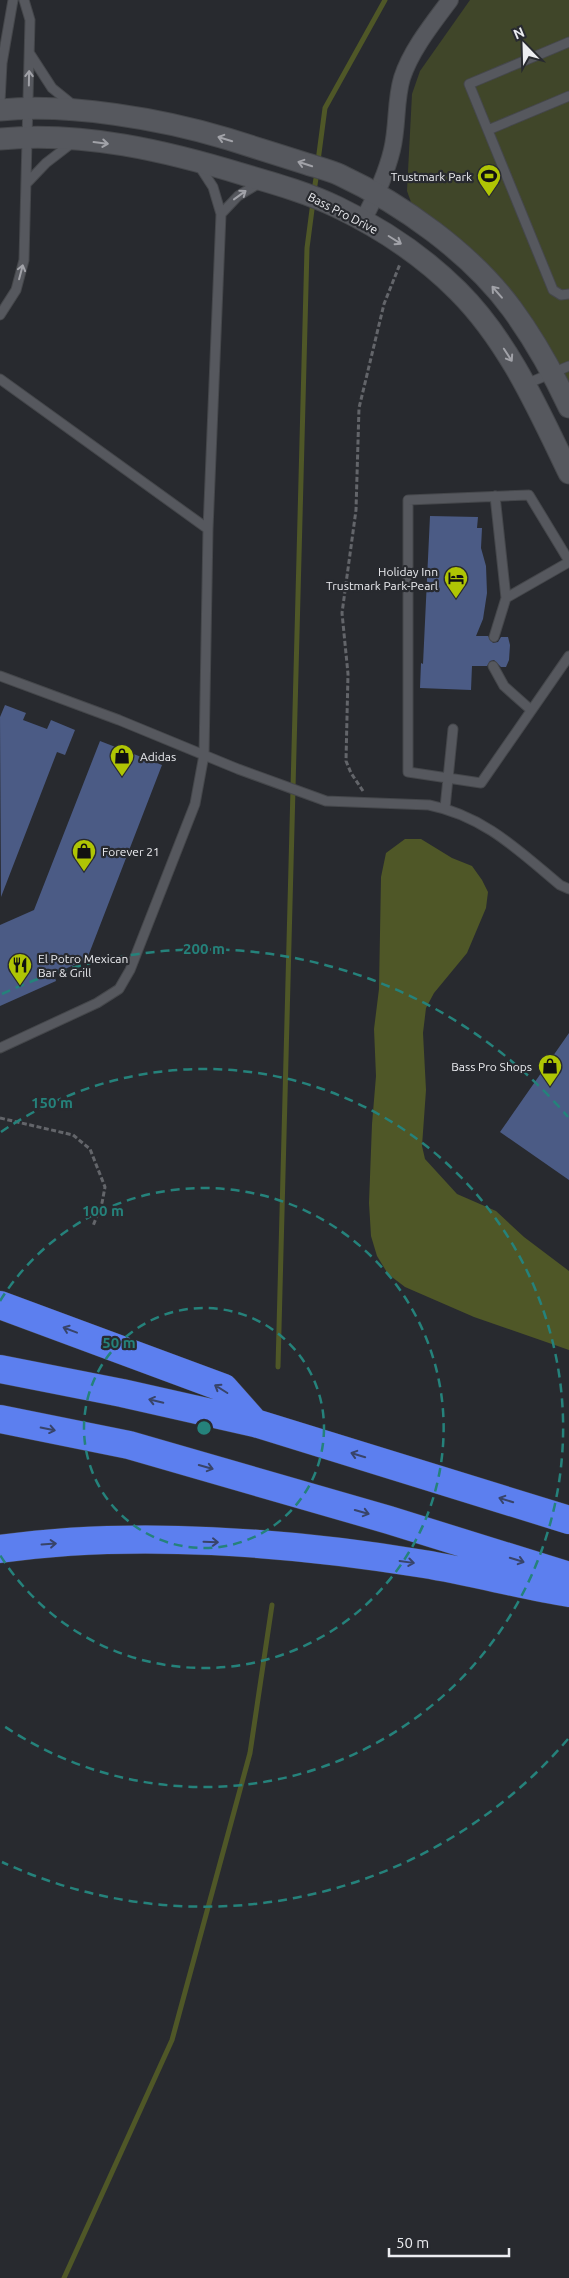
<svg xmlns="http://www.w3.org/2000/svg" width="569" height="2278" font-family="Ubuntu,sans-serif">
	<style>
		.green { fill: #404629 }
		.water { fill: #4f5727 }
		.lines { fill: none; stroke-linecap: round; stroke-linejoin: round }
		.stream { stroke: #4f5727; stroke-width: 5 }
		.building { fill: #4b5b85 }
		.service-casing { stroke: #45474b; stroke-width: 11 }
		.minor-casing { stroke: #45474b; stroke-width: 18 }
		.tertiary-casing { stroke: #45474b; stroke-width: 23 }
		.motorway-casing { stroke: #45474b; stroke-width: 29 }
		.path { stroke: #63656a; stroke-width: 3; stroke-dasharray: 5 2.5; stroke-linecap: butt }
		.service { stroke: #56585e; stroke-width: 9 }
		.minor { stroke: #56585e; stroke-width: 16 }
		.tertiary { stroke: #56585e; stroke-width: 21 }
		.motorway { stroke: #5c7fef; stroke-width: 28 }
		.oneway { stroke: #a1a2a8 }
		.oneway2 { stroke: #384469 }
		.ring { fill: none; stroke: #25827b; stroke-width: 2.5; stroke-dasharray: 9 6 }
		.labels { text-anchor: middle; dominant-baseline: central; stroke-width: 4.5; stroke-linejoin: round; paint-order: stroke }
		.poi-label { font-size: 12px; fill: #ecedf1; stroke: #282a2f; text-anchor: end }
		.street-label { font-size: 12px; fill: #ecedf1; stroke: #282a2f }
		.centre { fill: #25827b; stroke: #282a2f; stroke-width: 2.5 }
		.ring-label { font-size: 15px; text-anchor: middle; font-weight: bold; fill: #25827b; stroke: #282a2f; stroke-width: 4.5; stroke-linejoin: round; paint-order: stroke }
	</style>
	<rect width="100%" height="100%" fill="#282a2f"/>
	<path class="green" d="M470,0H569V391L417,210L411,202L407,191L412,94L420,71Z"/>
	<path class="water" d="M405,839H421L452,858L472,866L482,880L488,892L486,908L467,953L434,993L426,1008L423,1033L426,1090L422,1146L425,1159L457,1194L496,1211L524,1237L569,1271V1350L474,1317L405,1287L388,1274L377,1256L371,1236L369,1203L372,1124L376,1076L374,1029L379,989L381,877L386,853Z"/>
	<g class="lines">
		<path class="stream" d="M318,161L325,108L385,0
			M314,191L317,172
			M278,1367L307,248L313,202
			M64,2278L172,2040L250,1753L272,1605"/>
	</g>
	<path class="building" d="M430,516L478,517L477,528H482L481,548L486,566L487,593L483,619L476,636H488L493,643L498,642L501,637H508L510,645L509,660L506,667H501L494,660L490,661L487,666H472L471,690L420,688L421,663L423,664Z
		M5,705L26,713L23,720L47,729L51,720L75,730L65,755L57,752L1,897L0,717Z
		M100,741L162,765L87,959L54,974L56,981L0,1006V925L34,910Z
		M569,1033V1180L500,1132Z"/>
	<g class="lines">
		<g class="service-casing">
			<path id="service" d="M569,42L469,84L553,290L561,295L569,294
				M30,54L52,88L73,105
				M0,102L2,63L13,0
				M488,130L569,96
				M26,184L46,163L72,143
				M221,214L238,196L261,182
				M0,315L16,290L24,260L30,20L24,0
				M0,379L208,529
				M526,384L569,366
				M569,561L529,495L408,500V772L481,783L569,656
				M506,598L569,562
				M494,637L506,598L495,496
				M493,666L504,686L531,710
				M0,676L119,720L238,769L326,801L429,805C484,816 518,850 560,885L569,889
				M445,808L453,729
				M0,1048L97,1003L119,989L130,970L195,804L204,755L208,529L221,214L213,187L200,167"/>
		</g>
		<g class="minor-casing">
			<path id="minor" d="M363,220C375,198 386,175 392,150C398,126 395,101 402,78C411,50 433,23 450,0"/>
		</g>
		<g class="tertiary-casing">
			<path id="tertiary" d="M0,110C69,103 162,119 228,139C253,147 279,155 304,163C316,167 329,170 340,175C402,204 471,253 512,309C534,339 553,373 569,407
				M0,139C82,131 167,151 245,175C276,184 308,193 337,207C381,228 423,256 458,291C509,342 538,409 569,473"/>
		</g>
		<g class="motorway-casing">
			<path id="motorway" d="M0,1305L224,1388L255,1423
				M0,1369L122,1393L255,1423L569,1520
				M0,1419L129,1445L389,1520L569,1576
				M0,1549C134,1530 290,1542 424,1564C473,1572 520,1585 569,1593"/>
		</g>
		<path class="path" d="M363,791L351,773L346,761L348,674L342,613L356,510L359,408L384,304L400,264
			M0,1118L73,1135L90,1149L105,1187L102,1203L93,1226"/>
		<use href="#service" class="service"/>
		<use href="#minor" class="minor"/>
		<use href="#tertiary" class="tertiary"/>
		<use href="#motorway" class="motorway"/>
	</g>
	<defs><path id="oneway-shaft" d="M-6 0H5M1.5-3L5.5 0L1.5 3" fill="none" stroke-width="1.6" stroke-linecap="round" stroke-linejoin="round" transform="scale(1.25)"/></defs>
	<g class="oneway">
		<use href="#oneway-shaft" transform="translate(29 78) rotate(-89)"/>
		<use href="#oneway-shaft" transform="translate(225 139) rotate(-163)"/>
		<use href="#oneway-shaft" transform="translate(101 143) rotate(7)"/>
		<use href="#oneway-shaft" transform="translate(305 164) rotate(-162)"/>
		<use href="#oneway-shaft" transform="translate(240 195) rotate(-36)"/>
		<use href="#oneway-shaft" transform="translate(395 240) rotate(32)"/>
		<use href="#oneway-shaft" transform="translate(21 272) rotate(-75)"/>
		<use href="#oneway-shaft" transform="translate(497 292) rotate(-131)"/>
		<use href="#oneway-shaft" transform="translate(508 355) rotate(57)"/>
	</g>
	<g class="oneway2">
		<use href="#oneway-shaft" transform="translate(70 1330) rotate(-159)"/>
		<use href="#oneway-shaft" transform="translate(221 1389) rotate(-148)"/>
		<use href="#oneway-shaft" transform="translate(156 1401) rotate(-167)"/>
		<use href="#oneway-shaft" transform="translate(48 1429) rotate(11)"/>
		<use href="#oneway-shaft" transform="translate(358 1455) rotate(-163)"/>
		<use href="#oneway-shaft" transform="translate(206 1467) rotate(16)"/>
		<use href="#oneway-shaft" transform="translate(506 1500) rotate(-163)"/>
		<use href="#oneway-shaft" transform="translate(362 1512) rotate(16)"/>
		<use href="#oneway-shaft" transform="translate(211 1542) rotate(2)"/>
		<use href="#oneway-shaft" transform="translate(49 1544) rotate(-4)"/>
		<use href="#oneway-shaft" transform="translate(517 1560) rotate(17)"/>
		<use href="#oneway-shaft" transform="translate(407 1562) rotate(8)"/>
	</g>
	<g class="ring">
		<circle cx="204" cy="1428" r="120"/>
		<path d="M0 1301A240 240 0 1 1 0 1555"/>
		<path d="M1 1132A359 359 0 1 1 1 1724"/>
		<path d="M568 1739A479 479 0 0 1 2 1862M2 994A479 479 0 0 1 568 1117"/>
	</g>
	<defs>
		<g id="stadium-pin" transform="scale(1.25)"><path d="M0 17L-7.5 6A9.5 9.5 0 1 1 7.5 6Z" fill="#afc504" stroke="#282a2f"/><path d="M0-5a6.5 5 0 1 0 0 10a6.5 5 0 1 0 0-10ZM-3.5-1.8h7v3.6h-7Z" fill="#111"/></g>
		<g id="hotel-pin" transform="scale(1.25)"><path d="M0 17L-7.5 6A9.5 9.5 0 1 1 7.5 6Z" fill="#afc504" stroke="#282a2f"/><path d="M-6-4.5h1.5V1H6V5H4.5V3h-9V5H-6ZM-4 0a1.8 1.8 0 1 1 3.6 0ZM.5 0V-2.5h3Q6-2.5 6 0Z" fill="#111"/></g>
		<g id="shop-pin" transform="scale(1.25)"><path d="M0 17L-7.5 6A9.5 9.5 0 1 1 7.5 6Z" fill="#afc504" stroke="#282a2f"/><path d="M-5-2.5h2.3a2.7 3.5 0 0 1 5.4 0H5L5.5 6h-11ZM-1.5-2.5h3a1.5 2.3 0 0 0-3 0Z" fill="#111"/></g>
		<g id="restaurant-pin" transform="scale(1.25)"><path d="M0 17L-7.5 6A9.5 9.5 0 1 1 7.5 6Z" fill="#afc504" stroke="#282a2f"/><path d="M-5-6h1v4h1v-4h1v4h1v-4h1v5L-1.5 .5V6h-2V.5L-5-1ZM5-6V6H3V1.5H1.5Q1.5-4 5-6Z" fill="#111"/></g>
	</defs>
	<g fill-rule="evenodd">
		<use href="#stadium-pin" x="489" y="176"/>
		<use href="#hotel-pin" x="456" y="578"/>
		<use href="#shop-pin" x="122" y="756"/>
		<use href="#shop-pin" x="84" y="851"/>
		<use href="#restaurant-pin" x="20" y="965"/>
		<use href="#shop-pin" x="550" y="1066"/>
	</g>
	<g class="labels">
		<g class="poi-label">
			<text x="472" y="176">Trustmark Park</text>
			<text x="438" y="571">Holiday Inn<tspan x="438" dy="14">Trustmark Park-Pearl</tspan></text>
			<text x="140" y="756" text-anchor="start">Adidas</text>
			<text x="102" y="851" text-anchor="start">Forever 21</text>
			<text x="38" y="958" text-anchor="start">El Potro Mexican<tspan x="38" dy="14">Bar &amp; Grill</tspan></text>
			<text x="532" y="1066">Bass Pro Shops</text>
		</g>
		<g class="street-label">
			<text transform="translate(343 213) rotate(27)">Bass Pro Drive</text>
		</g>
	</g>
	<circle cx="204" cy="1428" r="8" class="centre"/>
	<g class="ring-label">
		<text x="204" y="954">200 m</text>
		<text x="52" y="1108">150 m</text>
		<text x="103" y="1216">100 m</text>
		<text x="119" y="1348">50 m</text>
	</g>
	<g transform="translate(524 45) rotate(337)" stroke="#282a2f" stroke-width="4" paint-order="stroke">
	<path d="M0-4L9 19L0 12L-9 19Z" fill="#ecedf1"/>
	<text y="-8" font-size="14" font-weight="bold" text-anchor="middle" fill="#ecedf1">N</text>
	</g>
	<path d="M389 2248v8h120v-8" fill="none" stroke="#ecedf1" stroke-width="2.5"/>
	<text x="396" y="2248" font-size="15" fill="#ecedf1" stroke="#282a2f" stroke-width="4" paint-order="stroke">50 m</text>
</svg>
